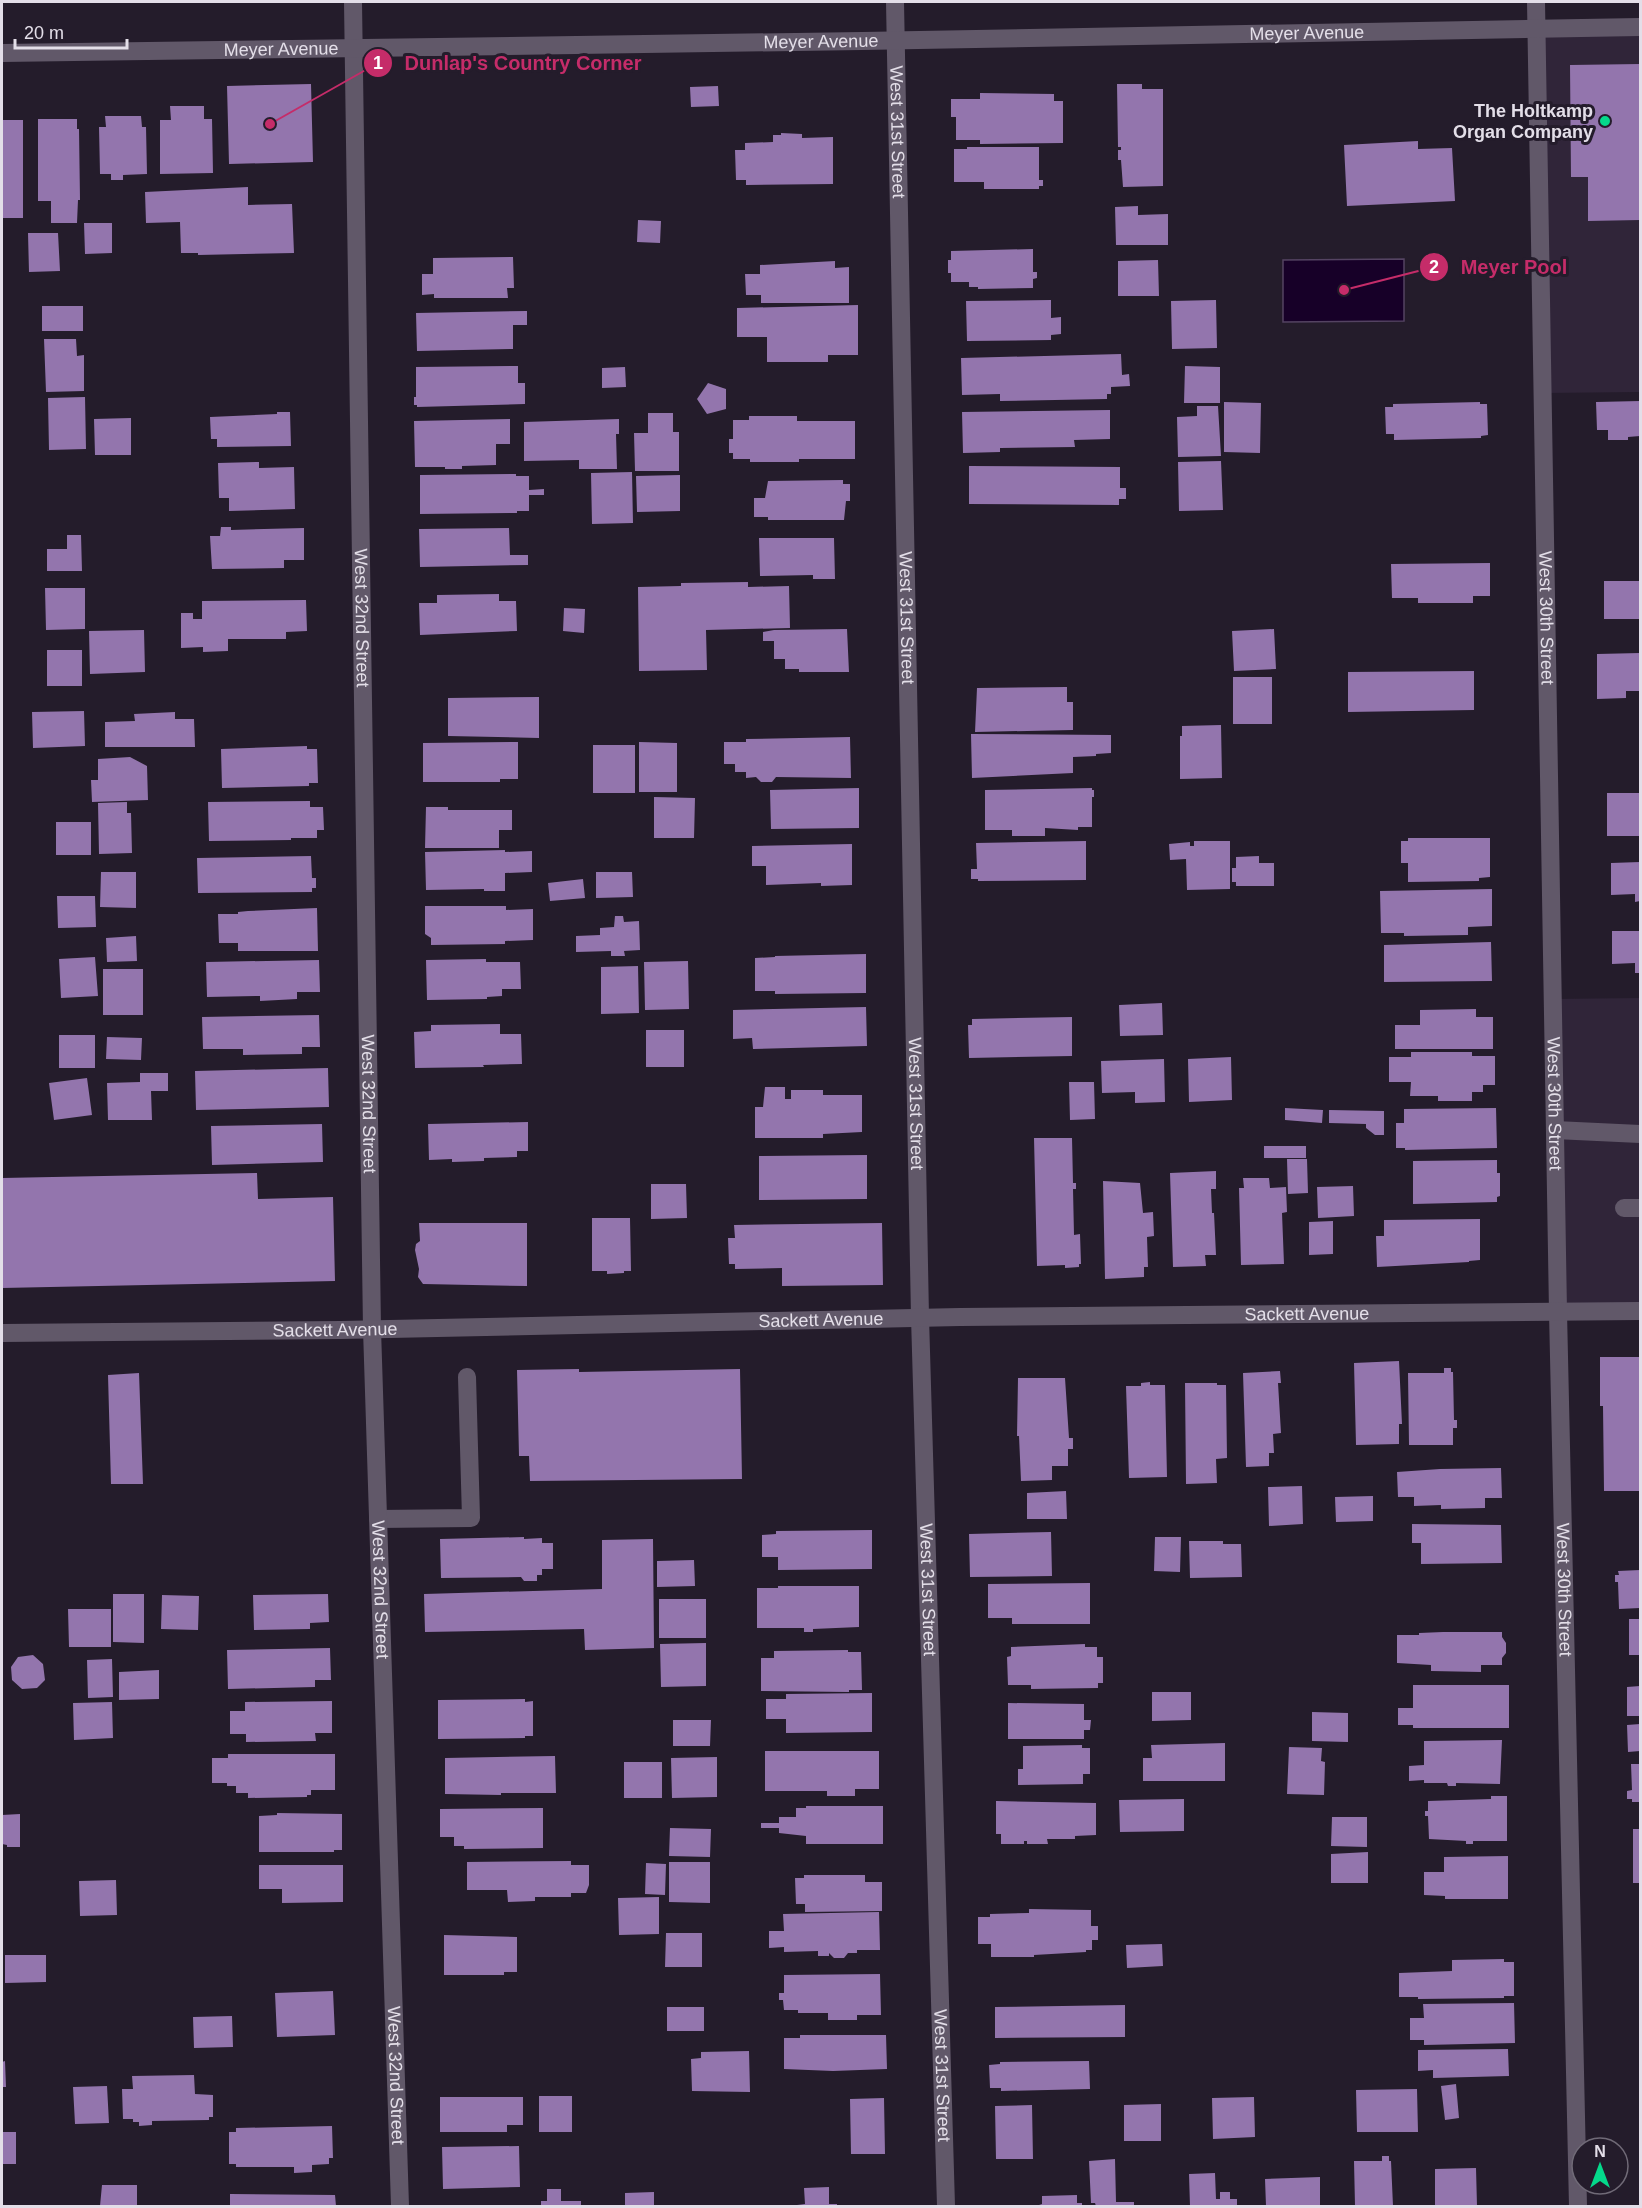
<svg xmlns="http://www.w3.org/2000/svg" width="1642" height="2208" font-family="Helvetica,sans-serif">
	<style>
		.built { fill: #302539 }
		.water { fill: #170028; stroke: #544362; stroke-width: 1.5 }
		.building { fill: #9375ad }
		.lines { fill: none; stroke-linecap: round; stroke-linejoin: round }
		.service { stroke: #615869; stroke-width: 18 }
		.minor { stroke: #615869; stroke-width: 18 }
		.poi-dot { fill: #05d98b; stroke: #241c2b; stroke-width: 2 }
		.labels { text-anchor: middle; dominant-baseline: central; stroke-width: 6; stroke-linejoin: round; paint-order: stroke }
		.street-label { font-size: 18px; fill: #e3dee8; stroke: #241c2b }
		.poi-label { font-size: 18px; font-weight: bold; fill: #e3dee8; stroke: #241c2b; text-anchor: end }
		.leader { fill: none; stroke: #c52c69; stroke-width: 2 }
		.callout-dot { fill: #c52c69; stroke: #241c2b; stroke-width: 2 }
		.mark-label { font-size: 18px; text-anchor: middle; font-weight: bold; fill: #fff }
		.callout-label { font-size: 20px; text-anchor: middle; font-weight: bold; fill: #c52c69; stroke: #241c2b; stroke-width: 6; stroke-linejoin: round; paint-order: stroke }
	</style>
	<rect width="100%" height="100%" fill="#241c2b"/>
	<path class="built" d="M1640,27V392L1543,393L1537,29Z
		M1640,998V1311L1558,1312L1553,999Z"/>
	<path class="water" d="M1404,259V321L1283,322V260Z"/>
	<path class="building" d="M1640,64V220L1588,221V177H1571L1570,65Z
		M311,84L313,162L229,164L227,86Z
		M1117,84H1142V89H1163V186L1123,187L1121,160H1118V150H1121V147H1118Z
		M718,86L719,106L691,107L690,87Z
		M980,93L1054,94V101H1063V143L980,144V140H956V117H951V99H980Z
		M170,106H204V119H212L213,173L160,174V120H171Z
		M105,116H141L142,127H146L147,174L123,175V180H111V174H100L99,127H106Z
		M38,119H77V129H79L80,200H78L77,223H51V201H38Z
		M2,120H23V218H2Z
		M781,133L802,134V138L833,137V184L746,185V180H736L735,150H745V143L773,142V135H781Z
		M1418,141V149L1452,148L1455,201L1347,206L1344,145Z
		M967,147H1039V180H1043V186H1039V189H984V182H954V149H967Z
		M248,187V205L292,204L294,253L198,255V253H181L180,222L146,223L145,192Z
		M1138,206V215L1168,214V245H1116L1115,207Z
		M638,220L661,221L660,243L637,242Z
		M84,223H112V253L85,254Z
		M28,233H58L60,271L29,272Z
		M1033,249V272H1037V278L1033,279V288L978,289V287H969V282H951V273H948V260H951V251Z
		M513,257L514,288H507L508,298H434V294L422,295V274H433V258Z
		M1158,260L1159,296H1118V261Z
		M835,261V268L849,267V303H761V295H746L745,274H760V265Z
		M1051,300V318L1061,317V334L1051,335V340L967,341L966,301Z
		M1216,300L1217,348L1172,349L1171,301Z
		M858,305V355H828V362H767V337H737V308Z
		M42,306H83V331H42Z
		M527,311V325H513V349L417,351L416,313Z
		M44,339H76L77,356L84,355V391L46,392Z
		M1121,354L1122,375L1129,374L1130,386L1111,387V394H1107V399L1000,401V394L962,395L961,358Z
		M518,366V383H525V404L417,407V405H414V397H416V367Z
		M1185,366L1220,367V403H1184Z
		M625,367L626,387L602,388V368Z
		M708,383L726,389V409L707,414L697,399Z
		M85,397L86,449L49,450L48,398Z
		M1640,401V436L1628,437V440H1608V430H1597L1596,402Z
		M1224,402L1261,403L1260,453L1224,452Z
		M1480,402V404H1487L1488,435L1481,436V438L1394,440V434H1386L1385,407H1393V404Z
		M1197,406H1218L1221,456L1178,457L1177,417L1197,416Z
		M1110,410V439L1074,440L1075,447L1000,448V452L963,453L962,412Z
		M277,412H290L291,446L217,447V439H211L210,417L277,414Z
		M648,413H673V432H679V471H635L634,433H648Z
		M749,416H797V421H855V459H799V462H750V459H733V453H729V439H733V420H749Z
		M131,418V455H95L94,419Z
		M510,419V444H496V465L462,466V469H445V467H415L414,421Z
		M619,419V434H616L617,469H579V460L524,461V422Z
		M1221,461L1223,510L1179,511L1178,462Z
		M259,462V468L294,467L295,509L229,511V498H219L218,463Z
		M969,466L1120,467V488H1126V499H1119V505L969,504Z
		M632,472L633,523L592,524L591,473Z
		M516,474V476H529V490L544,489V495H529V511H517V513L420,514V475Z
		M680,475V511L637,512L636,476Z
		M843,480V484H850V501H846L844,520H768V517H754V498H765L768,481Z
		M221,527H231V530L304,528V560H284V568L212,569L210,536H220Z
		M509,528L510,555H528V565L420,567L419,529Z
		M67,535H81L82,571H47V549H67Z
		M759,538H834L835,579H813V575L760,576Z
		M1490,563V596H1473V603H1418V598H1392L1391,564Z
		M1604,581H1640V619H1604Z
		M748,582V587L789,586L790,628L706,630L707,670L639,671L638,587L681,586V583Z
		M45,588H85V629L46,630Z
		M499,594V601H516L517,631L420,635L419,603H437V595Z
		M306,600L307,631L286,632V639H228V651L203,652V647L181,648V613H193V619H202V601Z
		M564,608L585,609L584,633L563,631Z
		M847,629L849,672H799V669H785V659H774V641H763V632L774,630Z
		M1274,629L1276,669L1234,671L1232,631Z
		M144,630L145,672L90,674L89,631Z
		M47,650H82V686H47Z
		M1640,653V691H1626V698L1597,699V654Z
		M1474,671V710L1348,712V672Z
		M1233,677H1272V724H1233Z
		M1067,687V702H1073V730L975,732L977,688Z
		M539,697V738L448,736V698Z
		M84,711L85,746L33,748L32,712Z
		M175,712V719H194L195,747H105V722L135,721L134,714Z
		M1221,725L1222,778L1180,779V736H1182V726Z
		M971,734L1111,735V753L1096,754V756L1073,757V773L972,778Z
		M850,737L851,778L776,777L772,782H761L756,777L746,778V772H735V764H724V742H746V739Z
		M518,742V779H500V782H423V743Z
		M639,742L677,743V792H639Z
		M593,745H635V793H593Z
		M307,746V749H317L318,783H309V786L222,788L221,749Z
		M130,757L147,766L148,800L92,802L91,780H98V759Z
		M859,788V828L771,829L770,790Z
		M1092,788V790H1094V797H1092V827H1078V830L1045,828V836H1012V830H985V790Z
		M1607,793H1640V836H1607Z
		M654,797L695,798L694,838H654Z
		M310,801V807H323L324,830H317V838H291V840L209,841L208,802Z
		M127,802V813H131L132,853L99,854L98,803Z
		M426,807H448V810H512V830H499V848H425Z
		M56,822H91V855H56Z
		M1408,838H1490V877L1479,878V881L1408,882V863H1401V841H1408Z
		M1086,841V880L978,881V879H971V869H977L976,843Z
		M1194,841H1230V889L1187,890L1186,859L1170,860L1169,844L1190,842V846H1194Z
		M852,844V885L821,886V883L766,885V866H752V846Z
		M505,850V852L532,851V872L505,873V891H484V889L426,890L425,852Z
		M311,856L312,878H316V888H312V892L198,893L197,858Z
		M1259,856V863H1274V886H1236V882H1232V868H1236V857Z
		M1640,862V901L1635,902V894L1611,895V863Z
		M101,872H136V908L100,907Z
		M596,872H632L633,897L596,898Z
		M583,879L585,898L550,901L548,883Z
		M1492,889V926L1468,927V935L1404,936V933H1381L1380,891Z
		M57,896H95L96,927L58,928Z
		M425,906H506V910L533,909V940L505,941V944L431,945V938L425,934Z
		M317,908L318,951H238V943H219L218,914H238V912L248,911Z
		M615,916H623L624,922L639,921L640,950L624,951L625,956H611V951L576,952V936L600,935V928L614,927Z
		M1612,931H1640V973H1635V963L1612,964Z
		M136,936L137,961L107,962L106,938Z
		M1491,942L1492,981L1384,982V945Z
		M866,954V993L775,994V991H755V958L775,957V956Z
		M95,957L98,996L61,998L59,959Z
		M486,959V962H520L521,989H502V996L487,997V999L427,1000L426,960Z
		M319,960L320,992H297V999L260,1001V996L207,997L206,962Z
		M688,961L689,1009L645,1010L644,962Z
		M638,966L639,1013L601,1014V967Z
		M103,969H143V1015H103Z
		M1162,1003L1163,1035L1120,1036L1119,1005Z
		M866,1007L867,1046L753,1049L752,1038L733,1039V1010Z
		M1476,1009V1017H1493V1049H1395V1025H1420V1010Z
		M319,1015L320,1047H302V1054L243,1055V1049H203L202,1017Z
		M1072,1017V1056L969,1058L968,1025H972V1019Z
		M500,1024V1034H521L522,1064L483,1065L484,1067L415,1068L414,1032L431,1031V1025Z
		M646,1030H684V1067H646Z
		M59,1035H95V1068H59Z
		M107,1037L142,1038L141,1060L106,1059Z
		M1411,1052H1472V1056H1495V1085H1483V1092H1472V1101H1438V1096H1410L1411,1082H1389V1057H1411Z
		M1231,1057L1232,1100L1189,1102L1188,1059Z
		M1164,1059L1165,1102L1135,1103V1092L1102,1093L1101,1061Z
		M328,1068L329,1107L196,1110L195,1071Z
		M140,1073H168V1091H151L152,1120H108L107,1083L140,1082Z
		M87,1078L92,1115L54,1120L49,1083Z
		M1069,1082H1094L1095,1119L1070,1120Z
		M765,1087H785V1099H791V1090H823V1095H862V1132L823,1134V1138H755V1107H763Z
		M1285,1108L1323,1110L1322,1123L1285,1120Z
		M1496,1108L1497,1148L1405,1150V1148H1396V1123H1404V1109Z
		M1329,1110L1384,1111V1135H1375L1366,1128V1124L1329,1123Z
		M528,1122V1151H517V1157L484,1158V1161L452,1162V1159L429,1160L428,1124Z
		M322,1124L323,1162L212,1165L211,1126Z
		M1034,1138H1072L1073,1183H1076V1189H1073L1074,1235L1080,1234L1081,1264H1079V1267L1065,1268V1265L1037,1266Z
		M1264,1146H1306V1158H1264Z
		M867,1155V1199L759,1200V1156Z
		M1287,1159H1307L1308,1193L1288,1194Z
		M1497,1160V1173H1500V1196L1497,1197V1202L1413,1204V1161Z
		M1216,1171V1189H1211L1212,1213H1214L1216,1255H1205L1206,1266L1173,1267L1170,1173Z
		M257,1173L258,1199L333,1197L335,1281L2,1288V1178Z
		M1243,1178H1269L1270,1188L1286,1187L1287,1212L1282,1213L1284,1264L1241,1265L1239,1188H1244Z
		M1103,1181L1140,1183L1143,1213L1153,1212L1154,1236L1147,1237L1148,1267H1144V1277L1105,1279Z
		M651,1184H686L687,1218L651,1219Z
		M1353,1186L1354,1216L1318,1218L1317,1187Z
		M592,1218H630L631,1271H624V1273L607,1274V1271H592Z
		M1480,1219V1260L1469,1261V1262L1377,1267L1376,1236H1384V1220Z
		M1333,1221V1254L1309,1255V1222Z
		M419,1223H527V1286L423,1284L418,1277L419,1269L415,1250L416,1244L420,1241Z
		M882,1223L883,1285L782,1286V1268L735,1269V1264H729L728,1238H735L734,1225Z
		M1600,1357H1640V1491H1604L1603,1406H1600Z
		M1399,1361L1402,1424H1399V1444L1356,1445L1354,1363Z
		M1444,1368H1451V1372H1453L1454,1420H1457V1428H1453V1445H1409L1408,1373H1444Z
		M579,1369V1372L740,1369L742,1479L530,1481L529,1456H519L517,1370Z
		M1280,1371L1281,1383H1278L1281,1433L1273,1434L1274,1453H1269V1466L1246,1467L1243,1373Z
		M139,1373L143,1484H111L108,1375Z
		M1018,1378H1065L1069,1438H1073V1449H1068V1466H1052V1480L1021,1481L1019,1436H1017Z
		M1150,1382V1385H1165L1167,1477L1129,1478L1126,1386H1141V1383Z
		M1185,1383H1217V1385H1226L1227,1458L1216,1459L1217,1483L1186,1484Z
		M1501,1468L1502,1498H1485V1508L1441,1509V1505L1414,1506V1497H1398L1397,1472L1440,1469Z
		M1302,1486L1303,1524L1269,1526L1268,1487Z
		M1066,1491L1067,1519H1027V1493Z
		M1373,1496V1521L1336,1522L1335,1497Z
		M1412,1524L1501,1525L1502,1563L1421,1564V1543H1412Z
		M872,1530V1569L778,1570V1557H762V1535L776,1534V1531Z
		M1051,1532L1052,1576L970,1577L969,1534Z
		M524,1537V1539L542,1538V1543H553V1569H542V1575H537V1581H524L521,1577L441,1578L440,1539Z
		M1155,1537H1181L1180,1572L1154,1571Z
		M653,1539L654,1648L585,1650L584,1629L425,1632L424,1594L602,1589V1540Z
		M1189,1541H1223V1544H1241L1242,1577L1190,1578Z
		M694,1560L695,1586L657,1587V1561Z
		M1640,1570V1608L1619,1609L1618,1582H1615V1575H1619L1618,1571Z
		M1090,1583V1624H1012V1618H988V1584Z
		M778,1586H859V1627L813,1629V1632H804V1628H757V1588H778Z
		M113,1594H144V1643L113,1642Z
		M328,1594L329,1622L310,1623V1629L254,1630L253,1595Z
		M162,1595L199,1596L198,1630L161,1629Z
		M659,1599H706V1638H659Z
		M68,1609H111V1647H69Z
		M1629,1619H1640V1655H1629Z
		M1443,1632H1502V1637L1506,1643V1653L1502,1658V1665H1481V1672L1431,1671V1665L1397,1663V1635H1419V1633Z
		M706,1643V1686L661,1687L660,1644Z
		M1085,1644V1647H1097V1657H1103V1683H1098V1688L1031,1689V1685H1008L1007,1657L1011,1656V1647Z
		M330,1648L331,1680H315V1687L228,1689L227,1650Z
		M848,1650V1652H861L862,1690H849V1692L761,1691V1658H774V1651Z
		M33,1655L43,1664L45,1680L37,1688L22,1689L12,1680L11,1667L18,1657Z
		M112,1659L113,1697L88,1698L87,1660Z
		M159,1670V1699L119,1700V1672Z
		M1413,1685H1509V1728H1413V1725H1398V1708H1413Z
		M1640,1686V1716H1627V1687Z
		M1152,1692H1191V1720L1152,1721Z
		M872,1693V1732L786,1733V1719H766V1699H786V1694Z
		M525,1699V1702L533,1701V1736H525V1738L438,1739V1700Z
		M332,1701V1733H315L316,1741L246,1742V1734H230V1711H245V1702Z
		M112,1702L113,1738L74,1740L73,1703Z
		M1008,1703L1084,1704V1720H1091L1090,1730H1084V1739H1008Z
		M1312,1712L1348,1713V1742L1312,1741Z
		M673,1720H711L710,1746H673Z
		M1640,1724V1751L1628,1752L1627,1725Z
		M1502,1740L1500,1784L1456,1783V1786H1448L1447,1783H1424V1780L1409,1781V1766L1424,1765V1741Z
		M1225,1743V1781H1143V1758H1152L1151,1745Z
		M1082,1745V1748H1090V1774H1083V1784L1018,1785V1769H1023V1746Z
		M1289,1747L1322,1748L1321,1761L1325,1762L1324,1795L1287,1794Z
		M765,1751H879V1789H855V1796H827V1791H765Z
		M228,1754H335V1790H311V1795H307V1797L248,1798V1793H236V1786H227V1783H212V1758H228Z
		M555,1756L556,1793H501V1795L445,1794V1758Z
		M717,1757V1797L672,1798L671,1758Z
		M624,1762H662V1798H624Z
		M1631,1764H1640V1802H1632V1799H1627V1791L1632,1790Z
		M1491,1796H1507V1841H1473V1844H1466V1841L1429,1839L1428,1816H1425V1811H1428V1801L1491,1799Z
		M1184,1799V1831L1120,1832L1119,1800Z
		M996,1801L1096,1803V1835L1075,1836V1839H1047L1048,1844H1027V1841H1024V1844H1001V1834H996Z
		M806,1806H883V1844H806V1836L779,1833V1828H761V1823H779V1817H796V1808H806Z
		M543,1808V1848L464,1849V1846H454V1837H440V1809Z
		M277,1813L342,1814V1850H334V1852H259V1816L277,1815Z
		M20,1814V1847H7V1845L2,1844V1815Z
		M1332,1817H1367V1847L1331,1846Z
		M670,1828L711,1829L710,1857L669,1856Z
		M1633,1829H1640V1883H1633Z
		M1368,1852V1883H1331V1854Z
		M1508,1856V1899H1445V1896L1424,1895V1872H1444V1857Z
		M571,1861V1865H589V1885L586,1893H571V1897H535V1901L508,1902L507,1890H467V1862Z
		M669,1862H710V1903L669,1902Z
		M646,1863L666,1864L665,1895L645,1894Z
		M259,1865H343V1902L282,1903V1889H259Z
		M804,1875H865V1882H882V1911L805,1912V1904H796L795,1878H804Z
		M116,1880L117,1915L80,1916L79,1881Z
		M659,1897V1934L619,1935L618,1898Z
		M1029,1909L1091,1910V1926H1098V1940H1092V1950H1086V1952L1034,1955V1957H991V1944H978V1917H990V1914L1029,1913Z
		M879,1912L880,1950H857V1953H848L844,1958H834L829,1953V1956H818V1951L784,1952V1947L769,1948V1931H784L783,1914Z
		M666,1933H702V1967H665Z
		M444,1935L517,1937V1972H504V1975H444Z
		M1162,1944L1163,1966L1127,1968L1126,1945Z
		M5,1955H46V1982L5,1983Z
		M1504,1959V1962H1514V1996H1504V1998L1418,1999V1997H1399V1973L1452,1971V1960Z
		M880,1974L881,2015H857V2020H828V2013H798V2010H784L783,2000H779V1993H784V1975Z
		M333,1991L335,2035L277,2037L275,1993Z
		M1514,2003L1515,2043L1424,2045V2040H1410V2018H1424L1423,2004Z
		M1125,2005V2037L995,2038V2007Z
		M667,2007H704V2031H667Z
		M232,2016L233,2047L194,2048L193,2017Z
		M800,2035H886L887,2069L833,2071L784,2069V2038H800Z
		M1508,2049L1509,2076L1433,2078V2070L1418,2071V2050Z
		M749,2051L750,2092L692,2091L691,2059L701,2058V2052Z
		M5,2061L6,2087H2V2062Z
		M1089,2061L1090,2089L1001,2091V2088H990L989,2065L1000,2064V2062Z
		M194,2075L195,2094L213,2095V2117H209V2120L152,2121V2125L139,2126V2122H133V2119H123L122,2089H133L132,2076Z
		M1456,2084L1459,2118L1445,2120L1441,2086Z
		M107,2086L109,2123L75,2124L73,2087Z
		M1417,2089L1418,2132H1357L1356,2090Z
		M539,2096H572V2132H539Z
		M440,2097H523V2125H507V2132H440Z
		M1254,2097L1255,2137L1213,2139L1212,2098Z
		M884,2098L885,2154H851L850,2099Z
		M1161,2104V2141H1124V2105Z
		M1032,2105L1033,2159H996L995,2106Z
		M332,2126L333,2158H329V2164L312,2165V2172L294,2173V2167H236V2164H229V2132H236V2128Z
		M2,2132H16V2164H2Z
		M519,2146L520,2187L443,2189L442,2147Z
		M1382,2156H1389V2161H1391L1393,2206H1355L1354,2161H1382Z
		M1115,2159L1116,2202H1134V2206H1096L1095,2203H1091L1089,2161Z
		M1476,2168L1477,2206H1435V2169Z
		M1215,2173L1216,2199H1220V2192H1230V2199H1237V2206H1190L1189,2174Z
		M1320,2177V2206H1266L1265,2179Z
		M102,2185H137V2206H100Z
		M829,2187V2204H837V2206H797V2205L805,2204L804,2188Z
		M547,2189H561V2201H581V2206H541V2201H547Z
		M654,2192V2206H625V2193Z
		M230,2194L335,2195L336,2206H230Z
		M1077,2195V2203H1082V2206H1036L1042,2204V2196Z"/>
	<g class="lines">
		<path class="service" d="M1555,1130L1640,1134
			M1624,1208H1640
			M378,1519L471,1518L467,1377"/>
		<g class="minor">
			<path id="s1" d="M353,2L372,1329L400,2206"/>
			<path id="s2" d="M895,2L920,1317L946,2206"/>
			<path id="s3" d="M1536,2L1558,1312L1578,2206"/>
			<path id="s4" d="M2,53L862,41L1640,27"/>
			<path id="s5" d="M2,1333L341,1330L960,1317L1640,1311"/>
		</g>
	</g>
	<circle class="poi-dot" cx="1605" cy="121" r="6"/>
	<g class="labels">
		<g class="street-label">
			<text stroke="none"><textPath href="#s4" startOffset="1305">Meyer Avenue</textPath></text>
			<text stroke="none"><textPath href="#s4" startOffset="819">Meyer Avenue</textPath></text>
			<text stroke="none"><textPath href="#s4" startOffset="279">Meyer Avenue</textPath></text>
			<text stroke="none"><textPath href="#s2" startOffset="130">West 31st Street</textPath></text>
			<text stroke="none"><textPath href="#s1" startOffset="616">West 32nd Street</textPath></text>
			<text stroke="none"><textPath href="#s2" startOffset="616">West 31st Street</textPath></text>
			<text stroke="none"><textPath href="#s3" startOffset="616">West 30th Street</textPath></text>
			<text stroke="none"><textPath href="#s1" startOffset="1102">West 32nd Street</textPath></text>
			<text stroke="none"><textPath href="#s2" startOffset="1102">West 31st Street</textPath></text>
			<text stroke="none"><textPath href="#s3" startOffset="1102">West 30th Street</textPath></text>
			<text stroke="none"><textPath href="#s5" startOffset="1305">Sackett Avenue</textPath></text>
			<text stroke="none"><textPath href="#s5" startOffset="819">Sackett Avenue</textPath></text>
			<text stroke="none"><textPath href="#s5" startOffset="333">Sackett Avenue</textPath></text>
			<text stroke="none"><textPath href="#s1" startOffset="1588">West 32nd Street</textPath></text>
			<text stroke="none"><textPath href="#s2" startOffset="1588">West 31st Street</textPath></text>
			<text stroke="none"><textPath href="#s3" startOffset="1588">West 30th Street</textPath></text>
			<text stroke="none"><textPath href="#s1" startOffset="2074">West 32nd Street</textPath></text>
			<text stroke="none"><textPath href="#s2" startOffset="2074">West 31st Street</textPath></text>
		</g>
		<g class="poi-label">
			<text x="1593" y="111">The Holtkamp<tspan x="1593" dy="21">Organ Company</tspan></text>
		</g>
	</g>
	<path class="leader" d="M270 124L378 63M1344 290L1434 267"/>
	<g class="callout-dot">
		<circle cx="270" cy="124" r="6"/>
		<circle cx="1344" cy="290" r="6"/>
		<circle cx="378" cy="63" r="15"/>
		<circle cx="1434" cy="267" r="15"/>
	</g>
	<g class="mark-label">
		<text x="378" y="69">1</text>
		<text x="1434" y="273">2</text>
	</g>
	<g class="callout-label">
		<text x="523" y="70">Dunlap's Country Corner</text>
		<text x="1514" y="274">Meyer Pool</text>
	</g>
	<rect width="1642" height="2208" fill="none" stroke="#e3dee8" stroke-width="6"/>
	<g transform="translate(1600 2166)"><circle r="28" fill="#241c2b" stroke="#706a77" stroke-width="1.5"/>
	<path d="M0-4.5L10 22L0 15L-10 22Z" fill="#05d98b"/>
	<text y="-9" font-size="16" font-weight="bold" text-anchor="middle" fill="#e3dee8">N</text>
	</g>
	<path d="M15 39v9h112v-9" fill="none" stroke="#e3dee8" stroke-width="3"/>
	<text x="24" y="39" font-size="18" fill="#e3dee8" stroke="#241c2b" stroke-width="4.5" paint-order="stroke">20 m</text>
</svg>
